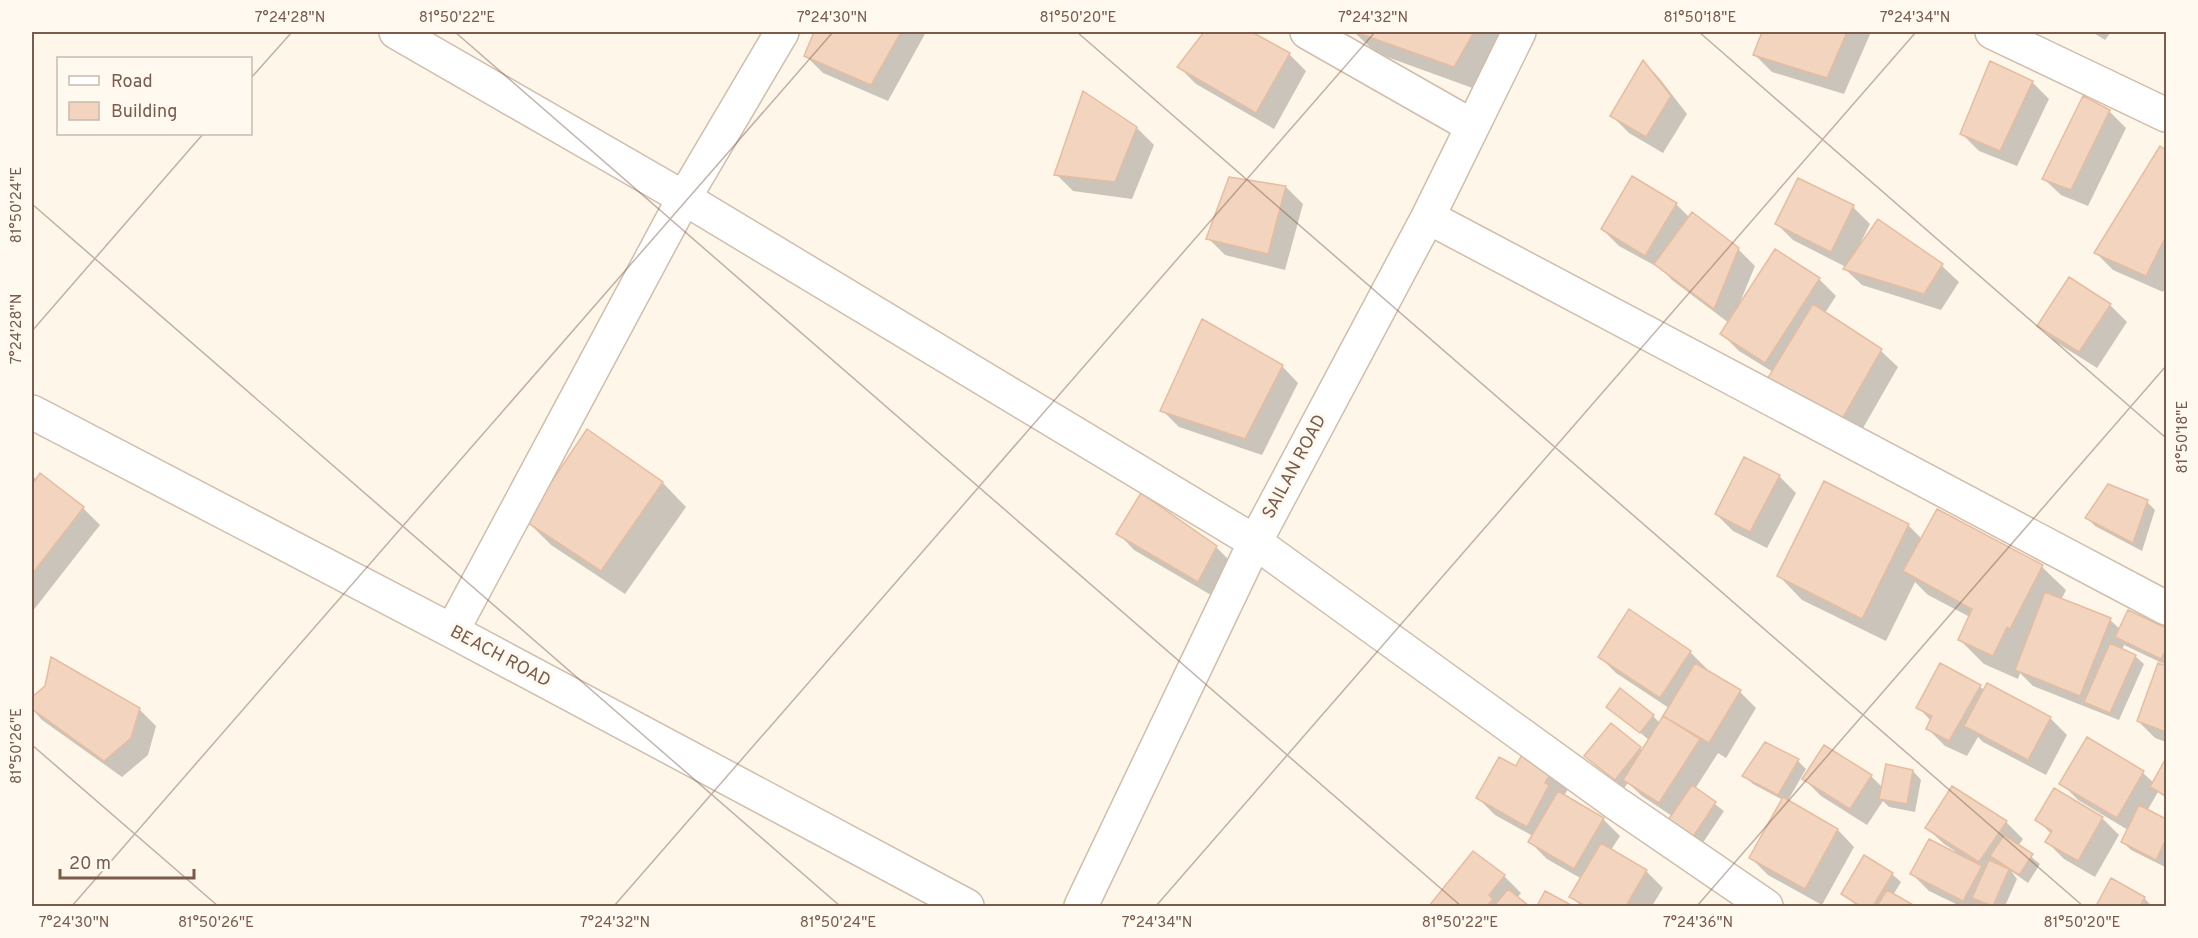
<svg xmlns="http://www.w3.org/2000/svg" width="2198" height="938" font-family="Overpass,sans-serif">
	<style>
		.shadow { fill: #0003 }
		.building { fill: #f3d5bf; stroke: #e7bc9f; stroke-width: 1.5 }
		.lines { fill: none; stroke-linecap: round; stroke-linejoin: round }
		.minor-casing { stroke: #d0bead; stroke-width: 36 }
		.minor { stroke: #fff; stroke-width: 33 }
		.ticks { fill: none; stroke: #795c4b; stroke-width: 1.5; stroke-opacity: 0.45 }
		.labels { text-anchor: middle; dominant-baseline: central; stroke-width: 6; stroke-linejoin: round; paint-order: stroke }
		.street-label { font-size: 18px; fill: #795c4b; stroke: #fff9f0 }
		.neatline { fill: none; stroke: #795c4b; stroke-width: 2 }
		.ticks-label { font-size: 15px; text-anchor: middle; fill: #795c4b }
	</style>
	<rect width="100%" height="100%" fill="#fdf6e9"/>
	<path class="shadow" d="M815,32H926L888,101L823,73L806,56Z
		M1206,32H1249L1289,54L1306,71L1274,129L1196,84L1179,67Z
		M1354,32H1511L1478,90L1376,53Z
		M1763,32H1871L1844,94L1772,72L1755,55Z
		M2092,32H2111L2105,40Z
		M1644,62L1660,79L1687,114L1663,153L1629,133L1612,116Z
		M2032,82L2049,99L2017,166L1979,151L1962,134Z
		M1084,93L1137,128L1154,145L1132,199L1073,191L1056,174Z
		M2109,111L2126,128L2088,206L2061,195L2044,179Z
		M2161,148L2166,152V285L2163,292L2113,270L2096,253Z
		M1230,179L1286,187L1303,204L1285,270L1225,255L1208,238Z
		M1798,180L1853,207L1870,224L1861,242L1863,243L1878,221L1942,266L1959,282L1941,310L1862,285L1845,269L1846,267L1793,240L1777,224Z
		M1676,204L1690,218L1738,249L1755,266L1739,305H1740L1776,251L1819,279L1836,296L1825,313L1881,351L1898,367L1855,442L1773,372L1739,351L1722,334L1729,323L1672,280L1663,270L1619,246L1602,229Z
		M2110,305L2127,322L2097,368L2056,342L2039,325Z
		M1282,366L1298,383L1262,455L1179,427L1162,410Z
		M588,431L663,483L686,507L625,594L551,545L527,521Z
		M32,476L83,508L100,525L32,612Z
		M1779,476L1796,493L1767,548L1733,531L1716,514Z
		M2147,502L2155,510L2142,551L2095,526L2087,518Z
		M1937,511L2042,567L2066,590L2061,600L2110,620L2120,629L2128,612L2166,630V665L2124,645L2122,650L2135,656L2144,664L2119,720L2033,686L2020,673L2018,679L1984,664L1960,640L1970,617L1928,595L1915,582L1886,641L1802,600L1779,576L1908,525L1922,539Z
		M1118,533L1216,547L1233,564L1216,598L1134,550Z
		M1690,652L1707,669L1705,671L1740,692L1756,708L1726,758L1718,753L1695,789L1724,811L1700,847L1672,816L1642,796L1628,783L1624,788L1595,764L1611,725L1643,751L1649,740L1608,706L1653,716L1660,723L1669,708L1616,673L1599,656Z
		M1941,665L1985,690L2050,718L2067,735L2046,775L1983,742L1978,737L1967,756L1945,746L1928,729L1931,721L1918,707Z
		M2159,665L2166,668V742L2155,738L2138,721Z
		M46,686L139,709L156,726L148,755L122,777L42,720L32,709V699Z
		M1527,749L1572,782L1564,796L1603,819L1620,836L1611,850L1646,871L1663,888L1652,906H1581L1571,896L1582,879L1547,859L1530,842L1533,836L1495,815L1478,798L1516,768Z
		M1798,761L1806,769L1787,802L1838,830L1854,847L1822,905L1768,875L1751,858L1783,800L1753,784L1744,776Z
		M2166,761V798L2158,792L2147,811L2166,821V863L2165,867L2131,850L2123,842L2128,830L2078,800L2061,783L2143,773L2154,783Z
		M1913,771L1921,780L1915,812L1889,807L1883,801L1867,825L1821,796L1804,779L1871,776L1883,788Z
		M2102,818L2119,835L2095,877L2064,859L2047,842L2052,835L2037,819Z
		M2006,822L2023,839L2018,846L2040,864L2028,883L2011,871L2017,879L2005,906H1960L1929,891L1912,874L1955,851L1944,844L1927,828Z
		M1473,853L1504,876L1521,893L1517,898L1527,906H1431Z
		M1892,874L1901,882L1893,895L1912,906H1857L1843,894Z
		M2112,880L2145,899L2152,906H2097Z"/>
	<path class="building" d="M814,32H901L871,85L804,56Z
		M1204,32H1252L1290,53L1256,113L1177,67Z
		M1355,32H1474L1454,67Z
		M1762,32H1847L1827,78L1753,55Z
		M1643,60L1671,96L1646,137L1610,116Z
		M1990,61L2033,81L2000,151L1960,134Z
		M1083,91L1137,127L1115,182L1054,175Z
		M2083,96L2110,110L2071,190L2042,179Z
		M2160,146L2166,150V236L2146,276L2094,253Z
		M1632,176L1677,203L1645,256L1601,229Z
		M1229,177L1286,186L1268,254L1206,239Z
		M1798,178L1854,205L1831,252L1775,224Z
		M1692,212L1739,248L1714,309L1654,264Z
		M1878,219L1943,264L1924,294L1843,269Z
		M1775,249L1820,278L1765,363L1720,334Z
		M2069,277L2111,304L2079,352L2037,326Z
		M1813,304L1882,349L1838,426L1763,386Z
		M1202,319L1283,365L1245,439L1160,411Z
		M587,429L663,482L601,571L525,521Z
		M1744,457L1780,475L1750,532L1715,514Z
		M40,473L84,507L32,574V485Z
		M1824,481L1909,524L1862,619L1777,576Z
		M2108,484L2148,500L2133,543L2085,518Z
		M1141,493L1217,546L1198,582L1116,534Z
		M1937,509L2043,565L2010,629L2007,627L1993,656L1958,640L1972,609L1903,571Z
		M2045,592L2111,618L2080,696L2015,670Z
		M1629,609L1691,651L1660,698L1598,657Z
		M2128,610L2166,628V649L2161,659L2115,637Z
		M2110,643L2136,655L2110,713L2084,702Z
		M51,657L140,708L131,738L104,761L32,709V697L45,686Z
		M1695,663L1741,690L1709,743L1663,716Z
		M1940,663L1981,685L1949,741L1926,729L1932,716L1916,708Z
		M2158,663L2166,666V732L2137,721Z
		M1987,683L2051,717L2028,760L1964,726Z
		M1620,688L1654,715L1640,733L1606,707Z
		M1663,716L1700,739L1659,803L1623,780Z
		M1611,723L1641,747L1615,780L1584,756Z
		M2087,737L2144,771L2117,818L2059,784Z
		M1765,742L1799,759L1778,795L1742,776Z
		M1824,745L1872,775L1850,809L1802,779Z
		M1526,747L1556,764L1545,783L1549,785L1527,827L1476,798L1499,757L1516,766Z
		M2166,758V796L2150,787Z
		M1886,764L1913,770L1907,804L1879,799Z
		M1692,785L1716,802L1691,840L1666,823Z
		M1952,786L2007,821L1979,862L1925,828Z
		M2054,788L2103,817L2078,861L2045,842L2052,831L2035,820Z
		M1558,791L1604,818L1574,869L1528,842Z
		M1783,797L1838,829L1805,889L1749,858Z
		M2139,805L2166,819V839L2156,860L2121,842Z
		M2004,835L2033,854L2019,875L1990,856Z
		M1929,839L1982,866L1963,901L1910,874Z
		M1601,843L1647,870L1626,906H1586L1569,897Z
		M1473,851L1505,875L1489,895L1493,899L1487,906H1429Z
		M1864,855L1893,873L1873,906H1860L1841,894Z
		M1989,860L2009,869L1993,906L1972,898Z
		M2111,878L2145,897L2140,906H2096Z
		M1508,889L1529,906H1494Z
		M1887,890L1915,906H1877Z
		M1545,891L1573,906H1537Z"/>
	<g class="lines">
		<g class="minor-casing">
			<path id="minor" d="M396,32L684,198L1255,542L1617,804L1766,906
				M1307,32L1472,126
				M1992,32L2166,115
				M1428,217L2166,608
				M32,412L452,631L967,906
				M452,631L684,198L782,32
				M1081,906L1255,542L1428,217L1519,32"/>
		</g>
		<use href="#minor" class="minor"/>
	</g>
	<path class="ticks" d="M455,32L1461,906M1077,32L2083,906M1699,32L2166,438M250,79L292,32M32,204L840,906M32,331L203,134M32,745L218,906M72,906L833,32M614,906L1375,32M1156,906L1916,32M1697,906L2166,366"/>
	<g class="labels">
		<g class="street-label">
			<text transform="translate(1295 467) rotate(-62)">SAILAN ROAD</text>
			<text transform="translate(500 657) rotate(28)">BEACH ROAD</text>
		</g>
	</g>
	<rect width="2198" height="938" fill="none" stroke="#fff9f0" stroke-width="66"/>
	<rect x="57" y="57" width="195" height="78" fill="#fff9f0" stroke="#c9baae" stroke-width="1.5"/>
	<rect x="69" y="76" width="30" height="9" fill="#ffffff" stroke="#c9baae" stroke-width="1.5"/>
	<text x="111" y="87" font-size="18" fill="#795c4b">Road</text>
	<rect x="69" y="102" width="30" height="18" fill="#f3d5bf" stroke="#c9baae" stroke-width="1.5"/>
	<text x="111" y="117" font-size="18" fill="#795c4b">Building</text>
	<path d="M60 869v9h134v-9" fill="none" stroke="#795c4b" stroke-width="3"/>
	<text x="69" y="869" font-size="18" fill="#795c4b" stroke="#fff9f0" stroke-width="4.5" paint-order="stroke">20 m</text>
	<rect x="33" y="33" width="2132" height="872" class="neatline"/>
	<g class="ticks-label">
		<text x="290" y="22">7°24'28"N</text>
		<text x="457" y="22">81°50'22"E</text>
		<text x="832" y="22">7°24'30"N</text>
		<text x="1078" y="22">81°50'20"E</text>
		<text x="1373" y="22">7°24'32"N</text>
		<text x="1700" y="22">81°50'18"E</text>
		<text x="1915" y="22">7°24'34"N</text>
		<text transform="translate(16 205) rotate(-90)" y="5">81°50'24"E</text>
		<text transform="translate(16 329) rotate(-90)" y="5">7°24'28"N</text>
		<text transform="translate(2182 437) rotate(-90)" y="5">81°50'18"E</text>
		<text transform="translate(16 746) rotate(-90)" y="5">81°50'26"E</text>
		<text x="74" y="927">7°24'30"N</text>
		<text x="216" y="927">81°50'26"E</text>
		<text x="615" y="927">7°24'32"N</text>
		<text x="838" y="927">81°50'24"E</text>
		<text x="1157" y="927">7°24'34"N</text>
		<text x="1460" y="927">81°50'22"E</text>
		<text x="1698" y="927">7°24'36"N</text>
		<text x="2082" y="927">81°50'20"E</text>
	</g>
</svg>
